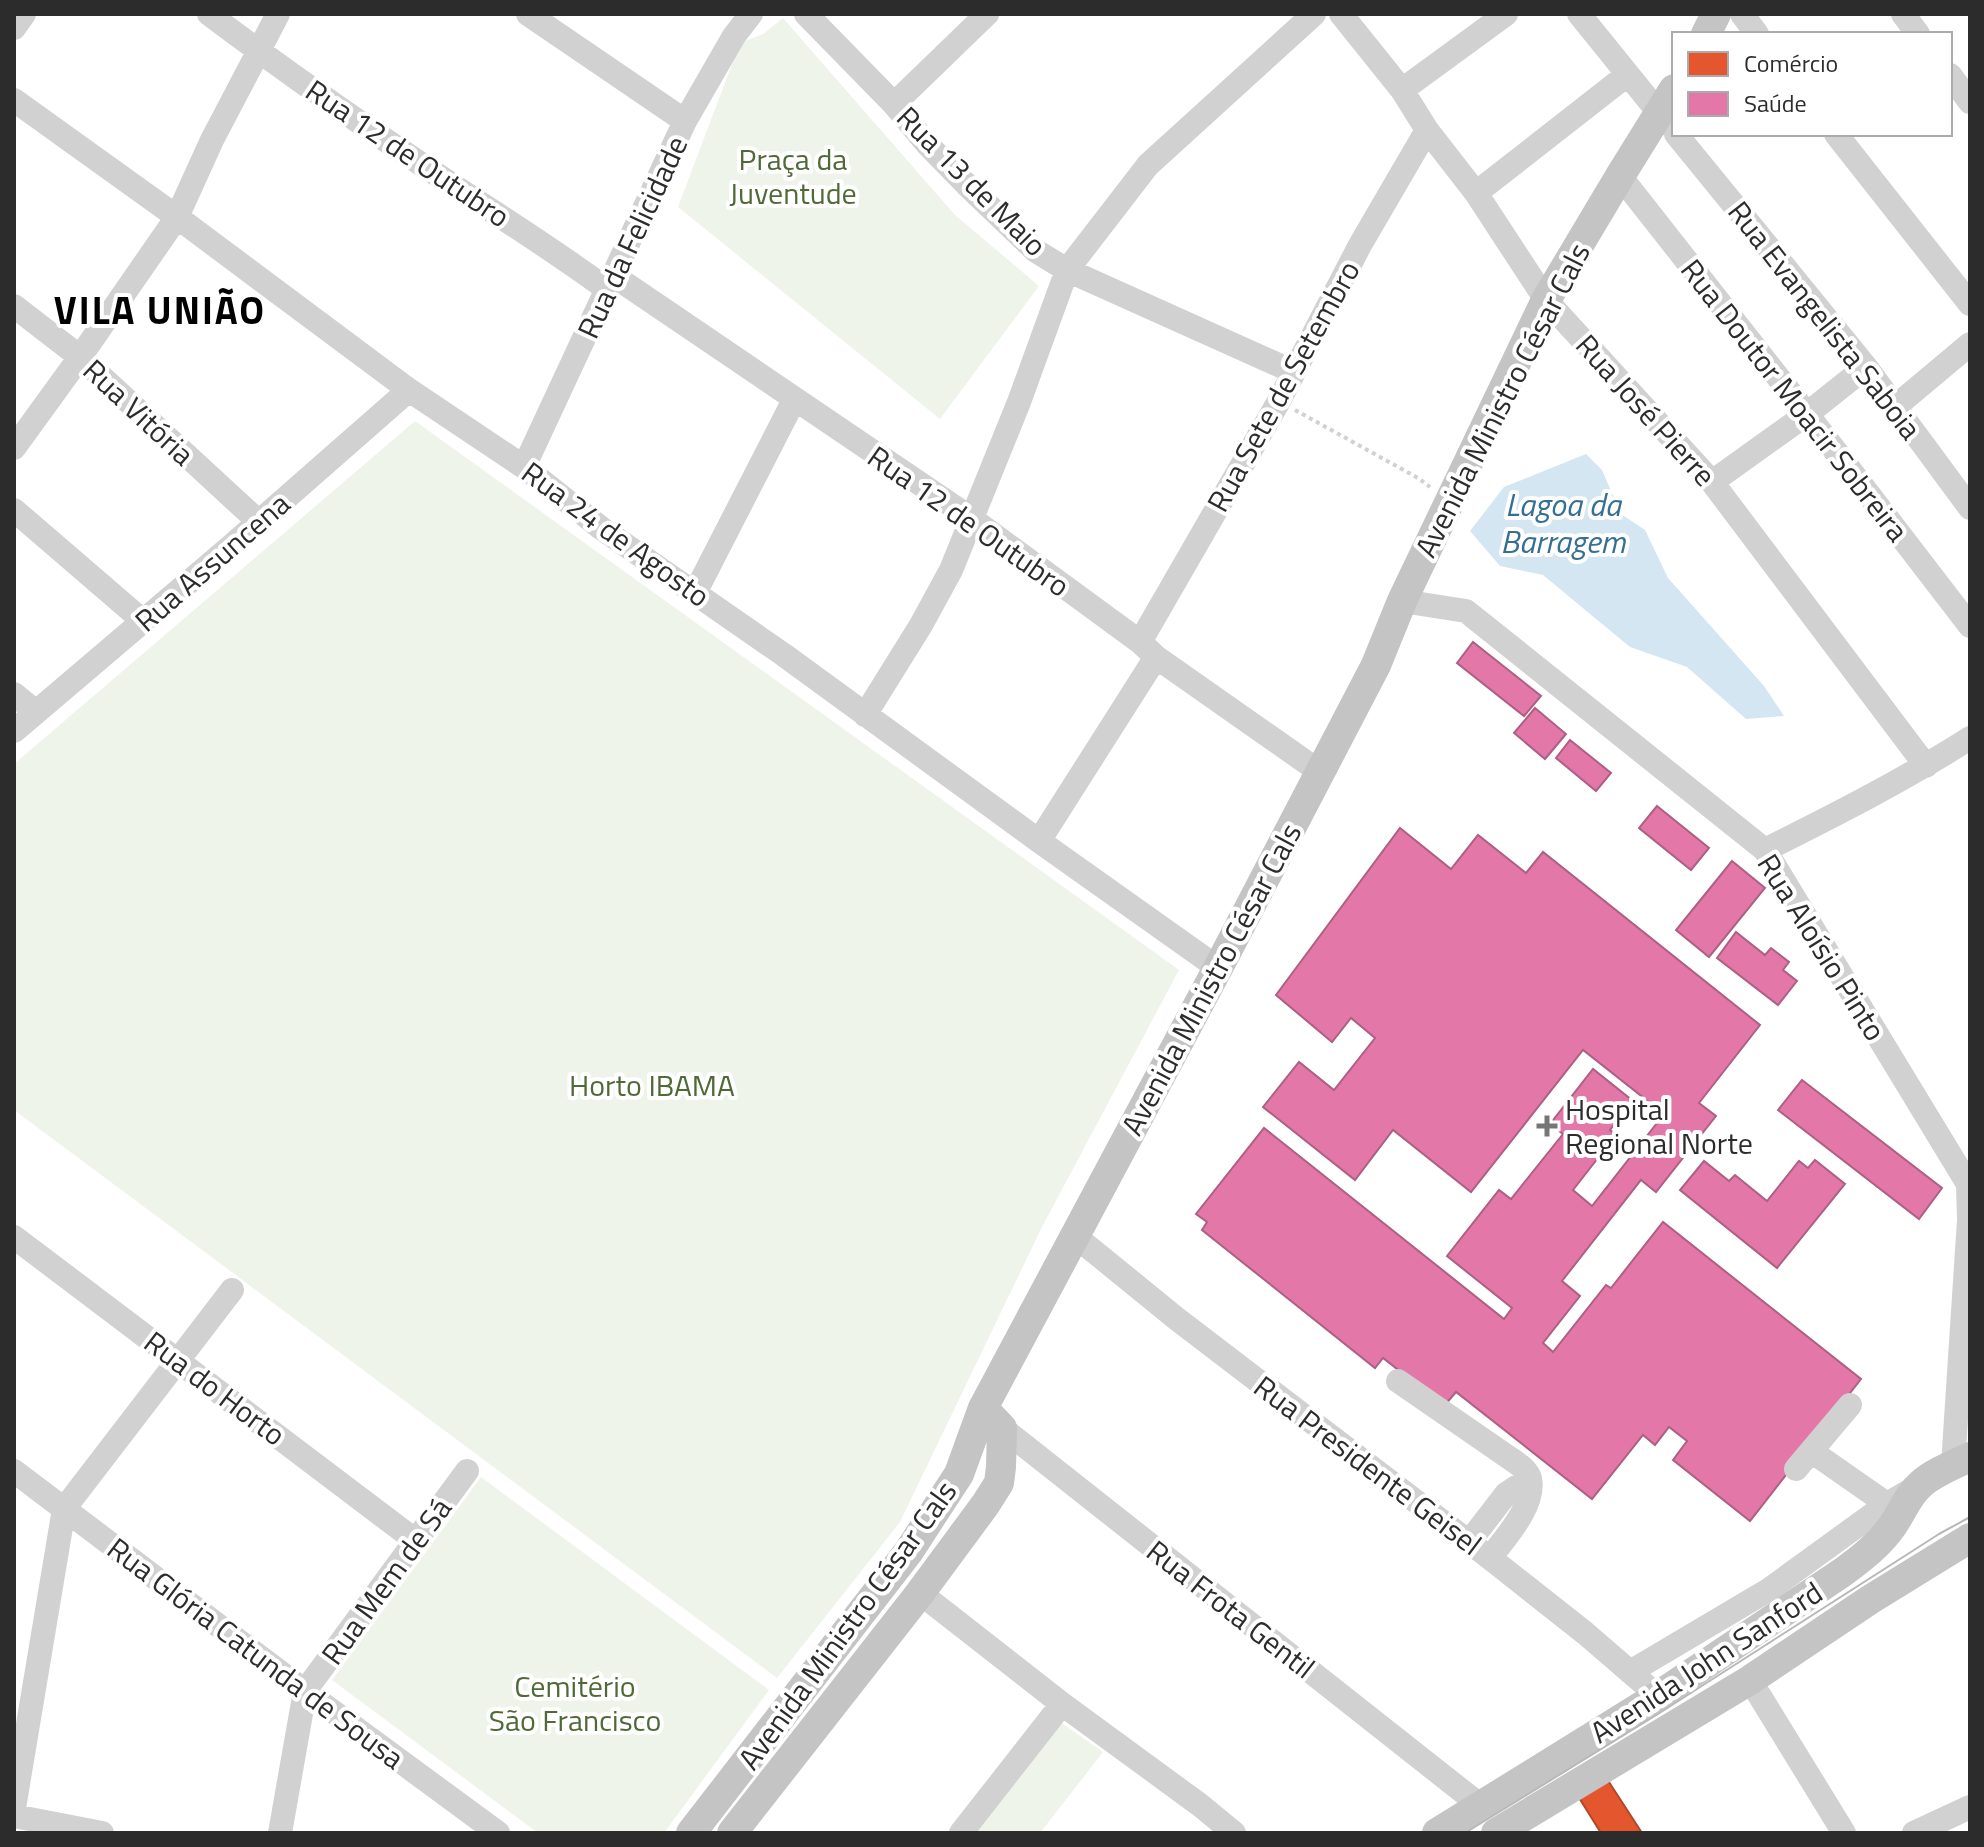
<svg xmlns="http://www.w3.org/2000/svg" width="1984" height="1847" font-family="'Titillium Web',sans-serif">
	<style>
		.green { fill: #eff4ea }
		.water { fill: #d4e6f2 }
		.shops { fill: #e4572e; stroke: #ad4a2d; stroke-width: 2 }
		.health { fill: #e377a8; stroke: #ac6083; stroke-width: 2 }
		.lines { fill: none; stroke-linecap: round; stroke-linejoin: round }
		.path { stroke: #d1d1d1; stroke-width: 4; stroke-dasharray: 4 4; stroke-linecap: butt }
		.minor { stroke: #d1d1d1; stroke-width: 24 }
		.major { stroke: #c4c4c4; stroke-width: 30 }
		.tram { stroke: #b8b8b8; stroke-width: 2 }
		.poi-dot { fill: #767676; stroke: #fff; stroke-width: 3 }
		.labels { text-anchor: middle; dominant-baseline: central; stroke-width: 8; stroke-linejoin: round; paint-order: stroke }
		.street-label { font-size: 30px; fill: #2c2c2c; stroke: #fff }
		.park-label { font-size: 30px; fill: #4f6a37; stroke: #fff }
		.poi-label { font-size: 30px; fill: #2c2c2c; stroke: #fff; text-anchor: start }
		.water-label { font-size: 32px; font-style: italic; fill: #356f92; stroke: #fff }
		.district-label { font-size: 38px; font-weight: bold; letter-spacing: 2px; fill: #000; stroke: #fff }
	</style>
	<rect width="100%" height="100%" fill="#fff"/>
	<path class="green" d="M783,18L955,215L1039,286L940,419L678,207L740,43L763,34Z
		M415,421L1179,970L1042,1227L900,1522L777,1678L14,1110V764Z
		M481,1477L769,1690L664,1833H538L332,1680Z
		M1059,1721L1103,1752L1040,1833H973Z"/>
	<path class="water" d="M1586,454L1602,470L1621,514L1645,530L1668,578L1764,686L1784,716L1746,719L1687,667L1630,647L1543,575L1500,566L1470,531L1504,487Z"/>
	<path class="shops" d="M1607,1779L1642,1833H1601L1578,1796Z"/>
	<path class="health" d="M1473,642L1541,696L1524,716L1457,663Z
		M1535,708L1566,734L1545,759L1514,733Z
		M1570,740L1611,773L1596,791L1556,758Z
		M1657,806L1709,848L1691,870L1639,828Z
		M1400,828L1451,869L1478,835L1526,873L1543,852L1760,1025L1699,1103L1716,1116L1656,1192L1641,1180L1562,1281L1580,1296L1543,1343L1553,1352L1606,1285L1611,1288L1663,1222L1861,1379L1750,1521L1673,1460L1687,1441L1669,1427L1655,1445L1643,1435L1592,1499L1456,1392L1444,1406L1383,1358L1375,1368L1202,1230L1207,1222L1196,1214L1264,1128L1504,1319L1512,1308L1447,1256L1499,1190L1511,1199L1563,1134L1550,1124L1593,1069L1633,1101L1610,1130L1616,1135L1573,1190L1592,1206L1664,1114L1583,1050L1471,1192L1393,1130L1355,1180L1263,1107L1299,1062L1334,1090L1375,1038L1351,1018L1332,1042L1276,995Z
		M1732,861L1765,888L1709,957L1676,930Z
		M1736,932L1765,955L1771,948L1789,962L1783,970L1797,981L1778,1005L1717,958Z
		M1802,1080L1942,1188L1919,1219L1778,1110Z
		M1815,1160L1845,1184L1777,1268L1680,1190L1704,1161L1729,1181L1735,1175L1767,1201L1799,1161L1808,1168Z"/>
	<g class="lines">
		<path class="path" d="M1295,410L1418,478L1430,487"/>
		<path class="minor" d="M209,14C281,68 355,120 430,170C489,210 550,247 608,290
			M528,14L685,121
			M806,14L894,104L928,145L966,184L1036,251L1067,270L1294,372
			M1341,14L1402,90L1427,130L1476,193L1546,300L1712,482L1926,766
			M1579,14L1668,124
			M1742,14L1757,34
			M1903,14L1918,34
			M14,28L24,14
			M1950,75L1970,102
			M1402,90L1506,14
			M14,100L177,217L409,390L524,467L601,528L784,655L1039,841L1218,968
			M894,104L987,14
			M1676,134L1866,367L1970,508
			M1836,134L1970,304
			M1620,176L1807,414L1970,626
			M1476,193L1627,75
			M614,276L972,519L1140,642L1156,657L1320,772
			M14,306L80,357L259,522
			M1896,406L1970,344
			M14,448L80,357L177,217L212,140L278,14
			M524,467L685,121L734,36L751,14
			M1712,482L1807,414L1866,367
			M14,510L143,621
			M695,593L794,400
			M1402,601L1466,611L1765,850L1968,1184L1969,1220L1953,1465
			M1140,642L1279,401L1360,245L1427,130
			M14,694L36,712
			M865,715L921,625L951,570L1019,402L1067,270L1148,165L1314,14
			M14,731L229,548L409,390
			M1039,841L1156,657
			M1765,850C1835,815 1904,780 1970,738
			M1075,1236L1177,1319L1490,1558L1585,1633L1658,1696
			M14,1237L416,1541
			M1398,1381L1508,1457C1515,1462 1528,1469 1530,1479C1536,1505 1504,1539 1490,1558
			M1002,1428L1481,1806
			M1811,1451L1887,1504
			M1796,1469L1850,1405
			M14,1471L305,1691L498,1833
			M1469,1542L1506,1494L1530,1478
			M920,1593L1062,1704L1200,1805L1234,1833
			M1630,1672L1770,1589L1887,1504L1916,1487
			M1750,1680L1844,1833
			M14,1808L64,1509L232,1290
			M14,1816L102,1833
			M280,1833L305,1691L467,1471
			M961,1833L1062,1704
			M1914,1833L1970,1807"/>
		<path class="major" d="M1706,34L1716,14
			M691,1833L909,1551L959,1474L983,1408L1218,968L1376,665L1402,601L1546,300L1620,176L1674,89
			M732,1833L920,1593L985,1505L999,1483L1001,1467L1002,1428L983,1408
			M1437,1833L1658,1696L1843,1572C1862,1558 1880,1544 1893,1525C1902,1512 1908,1495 1921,1484C1933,1473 1955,1464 1970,1457
			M1496,1833L1750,1680L1871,1599L1970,1538"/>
		<path class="tram" d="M1465,1833L1658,1714L1939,1534L1970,1517"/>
	</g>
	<path class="poi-dot" d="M1543 1114h8v8h8v8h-8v8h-8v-8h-8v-8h8z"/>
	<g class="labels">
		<g class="street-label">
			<text transform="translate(408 153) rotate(34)">Rua 12 de Outubro</text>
			<text transform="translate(972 181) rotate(45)">Rua 13 de Maio</text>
			<text transform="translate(632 237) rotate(-65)">Rua da Felicidade</text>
			<text transform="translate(1825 320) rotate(52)">Rua Evangelista Saboia</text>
			<text transform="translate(1283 386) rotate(-61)">Rua Sete de Setembro</text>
			<text transform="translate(1502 400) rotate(-63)">Avenida Ministro César Cals</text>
			<text transform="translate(1795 400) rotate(52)">Rua Doutor Moacir Sobreira</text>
			<text transform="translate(1646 410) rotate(48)">Rua José Pierre</text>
			<text transform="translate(139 412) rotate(43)">Rua Vitória</text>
			<text transform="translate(969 521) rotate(35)">Rua 12 de Outubro</text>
			<text transform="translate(616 534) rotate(36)">Rua 24 de Agosto</text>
			<text transform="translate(212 562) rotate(-41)">Rua Assuncena</text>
			<text transform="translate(1822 947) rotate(58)">Rua Aloísio Pinto</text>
			<text transform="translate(1211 979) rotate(-62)">Avenida Ministro César Cals</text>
			<text transform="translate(215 1388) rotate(37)">Rua do Horto</text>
			<text transform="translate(1368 1465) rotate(37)">Rua Presidente Geisel</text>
			<text transform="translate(386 1581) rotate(-54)">Rua Mem de Sá</text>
			<text transform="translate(1231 1609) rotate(38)">Rua Frota Gentil</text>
			<text transform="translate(847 1625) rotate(-54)">Avenida Ministro César Cals</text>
			<text transform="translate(256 1653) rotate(37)">Rua Glória Catunda de Sousa</text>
			<text transform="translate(1706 1662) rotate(-33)">Avenida John Sanford</text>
		</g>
		<g class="park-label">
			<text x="793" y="159">Praça da<tspan x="793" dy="34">Juventude</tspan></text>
			<text x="652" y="1085">Horto IBAMA</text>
			<text x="575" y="1686">Cemitério<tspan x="575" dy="34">São Francisco</tspan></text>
		</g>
		<g class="poi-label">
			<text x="1565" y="1109">Hospital<tspan x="1565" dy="34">Regional Norte</tspan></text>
		</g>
		<g class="water-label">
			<text x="1563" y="504">Lagoa da<tspan x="1563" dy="37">Barragem</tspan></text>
		</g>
		<g class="district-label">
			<text x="160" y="310">VILA UNIÃO</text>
		</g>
	</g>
	<rect width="1984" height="1847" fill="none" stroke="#2c2c2c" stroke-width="32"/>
	<rect x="1672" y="32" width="280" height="104" fill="#ffffff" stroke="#ababab" stroke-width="2"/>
	<rect x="1688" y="52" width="40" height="24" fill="#e4572e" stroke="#ababab" stroke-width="2"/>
	<text x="1744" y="72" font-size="24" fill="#2c2c2c">Comércio</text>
	<rect x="1688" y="92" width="40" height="24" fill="#e377a8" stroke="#ababab" stroke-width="2"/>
	<text x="1744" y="112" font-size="24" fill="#2c2c2c">Saúde</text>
</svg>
